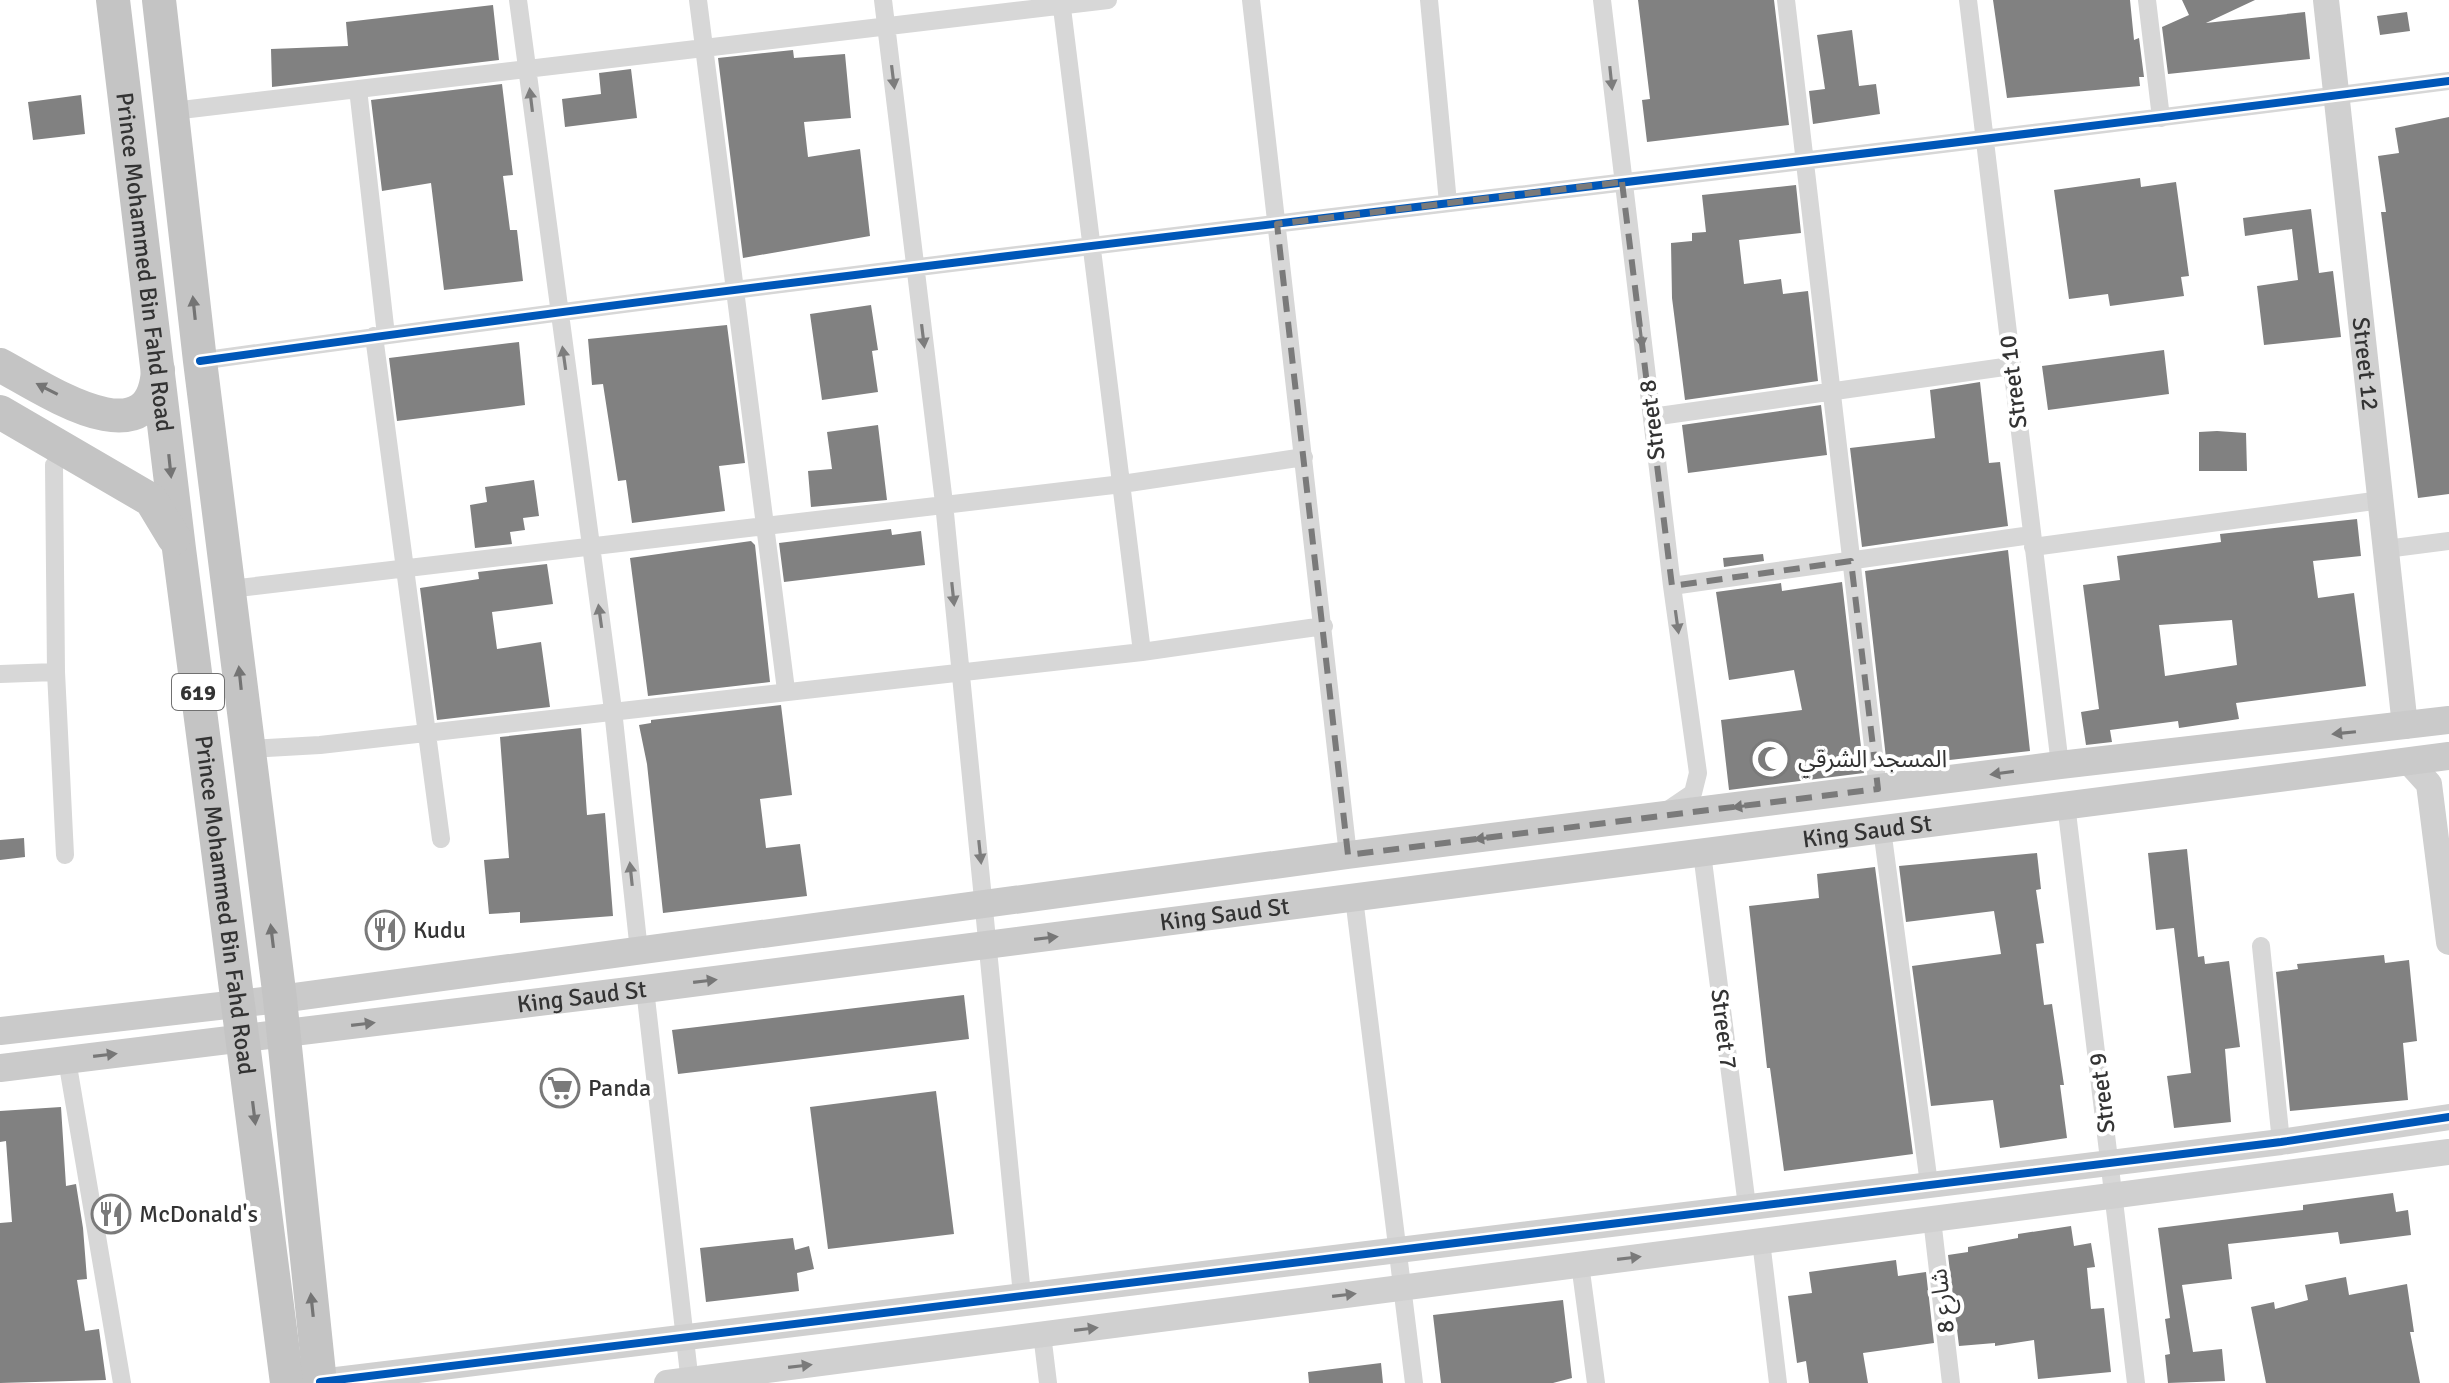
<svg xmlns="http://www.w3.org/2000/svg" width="2449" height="1383" font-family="Signika,'Noto Sans Arabic',sans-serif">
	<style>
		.building { fill: #818181; fill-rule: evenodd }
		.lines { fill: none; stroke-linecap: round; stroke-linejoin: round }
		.street { stroke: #d7d7d7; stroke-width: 18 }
		.secondary { stroke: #d0d0d0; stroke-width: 26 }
		.primary { stroke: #cacaca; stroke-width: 28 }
		.highway { stroke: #c4c4c4; stroke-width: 34 }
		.cycleway-casing { stroke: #fff; stroke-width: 13 }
		.cycleway { stroke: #0057b8; stroke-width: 8 }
		.oneway { fill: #7d7d7d }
		.oneway2 { fill: #747474 }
		.oneway3 { fill: #777 }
		.oneway4 { fill: #7a7a7a }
		.marked { fill: none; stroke: #7a7a7a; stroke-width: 6; stroke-dasharray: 16 10; stroke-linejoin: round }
		.labels { text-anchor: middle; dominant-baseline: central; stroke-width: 8; stroke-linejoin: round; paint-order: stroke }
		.shield { fill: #fff; stroke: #707070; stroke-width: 2 }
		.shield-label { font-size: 22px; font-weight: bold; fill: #333 }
		.street-label { font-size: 24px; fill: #333; stroke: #fff }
		.poi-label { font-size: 24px; fill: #333; stroke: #fff; text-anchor: start }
	</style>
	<rect width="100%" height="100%" fill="#fff"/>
	<path class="building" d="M1638,0H1774L1789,125L1647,142L1642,100L1650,99Z
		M1993,0H2130L2134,40L2139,38L2144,77H2139L2140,86L2007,98Z
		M2182,0H2255L2206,23L2305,12L2310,59L2168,74L2162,27L2189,15Z
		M493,5L499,60L272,87L271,49L348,46L346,22Z
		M2407,12L2410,31L2380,35L2377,16Z
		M1852,30L1859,86L1876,84L1880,114L1813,124L1809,91L1825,89L1817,35Z
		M793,50L794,58L845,54L851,118L804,122L808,157L860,149L870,236L743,258L718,58Z
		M631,69L637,118L565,127L562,99L601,94L599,73Z
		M502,84L513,175L503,176L510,230H517L523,281L444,290L431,183L382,191L371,100Z
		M81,95L85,134L33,140L28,102Z
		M2449,117V494L2418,498L2381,212H2386L2378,156L2399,153L2395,128Z
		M2140,178L2141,187L2176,182L2189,276L2181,277L2184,296L2110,306L2108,294L2069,299L2054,190Z
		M1796,185L1801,233L1739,240L1744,284L1781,279L1783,294L1808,291L1818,381L1685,400L1672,298L1671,243L1692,241V233L1706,232L1702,195Z
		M2311,209L2319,273L2333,271L2341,337L2264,345L2257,286L2298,280L2292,229L2245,236L2243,218Z
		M871,305L878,350L872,351L878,392L822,400L810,314Z
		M727,325L745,463L719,466L725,511L632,523L626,480L618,481L603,384L592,385L588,339Z
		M519,342L525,405L397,421L389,358Z
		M2164,350L2169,394L2048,410L2042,366Z
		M1980,382L1989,463L2000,462L2008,526L1862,547L1850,448L1935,438L1930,390Z
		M1821,405L1827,455L1688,473L1682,425Z
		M878,425L887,500L811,507L808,471L832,469L827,432Z
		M2217,431L2246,433L2247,471H2199V432Z
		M534,480L539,516L523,518L525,530L510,532L512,544L475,548L470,505L487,502L485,487Z
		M2357,519L2361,556L2313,561L2318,598L2354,593L2366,686L2236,703L2239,719L2179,728L2178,721L2110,730L2112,742L2086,745L2081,712L2099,709L2083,585L2120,580L2117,556L2221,542L2220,534ZM2232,620L2237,665L2165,676L2159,625Z
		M891,529L892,535L921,531L925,565L784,582L779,543Z
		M751,541L755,545L770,682L648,696L630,558Z
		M2008,550L2030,751L1887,767L1865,571Z
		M1763,554L1764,561L1724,567L1723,558Z
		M547,564L553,604L492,612L497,649L541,642L550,707L437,720L420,588L479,579L478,572Z
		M1842,582L1864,773L1729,790L1721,720L1802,710L1794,670L1729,680L1716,592L1781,583L1782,591Z
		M781,705L792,795L760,799L766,848L800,844L807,896L663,913L647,764L639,725L651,723V720Z
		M581,728L587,815L605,813L613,916L520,923V912L489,914L484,860L509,858L500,737Z
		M24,838L25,857L0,860V840Z
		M2187,849L2198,957L2204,956L2205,964L2229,961L2240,1047L2225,1049L2231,1122L2174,1128L2167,1076L2191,1073L2174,928L2156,930L2148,853Z
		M2037,853L2041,889L2036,890L2044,943L2036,944L2044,1005L2052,1004L2064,1085H2060L2067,1138L2000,1148L1993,1100L1931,1106L1912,966L2001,954L1994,911L1906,922L1899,866Z
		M1875,867L1913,1154L1784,1171L1770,1068H1767L1749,906L1819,898L1817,874Z
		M2384,955L2385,963L2409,960L2417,1041L2403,1043L2408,1100L2290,1111L2276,972L2298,969L2297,964Z
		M964,995L969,1039L678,1074L672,1030Z
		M936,1091L954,1234L828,1249L810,1107Z
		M61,1107L66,1186L76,1184L83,1228L87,1279L77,1280L85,1331L99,1329L106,1380L0,1383V1223L12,1222L6,1141L0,1142V1111Z
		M2393,1193L2396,1212L2408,1210L2411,1235L2340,1244L2338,1232L2228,1244L2232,1279L2182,1285L2193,1352L2222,1349L2225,1381L2168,1383L2165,1355L2170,1354L2165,1319L2170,1318L2158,1228L2303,1210V1205Z
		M2071,1226L2074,1246L2091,1243L2095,1267L2087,1268L2091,1309L2104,1308L2111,1372L2038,1379L2034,1340L1995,1346V1343L1959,1346L1948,1255L1968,1252V1247L2018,1238V1234Z
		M793,1238L795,1250L809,1246L814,1269L797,1273L799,1291L706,1302L700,1248Z
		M1896,1260L1898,1276L1926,1272L1934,1343L1863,1353L1868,1383H1809L1806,1361L1797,1363L1788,1296L1812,1293L1809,1272Z
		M2346,1277L2349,1295L2407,1284L2414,1332H2410L2420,1383H2266L2251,1307L2274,1302L2275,1309L2308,1300L2305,1285Z
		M1563,1300L1572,1378L1553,1383H1441L1433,1315Z
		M1381,1363L1383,1383H1309L1308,1372Z"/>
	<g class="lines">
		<path class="street" d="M518,0L613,710L639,951
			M698,0L786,690
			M883,0L944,503L1022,1295
			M1061,0L1142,652
			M1251,0L1348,855
			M1429,0L1448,203
			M1602,0L1672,586L1698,773L1693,793L1665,812
			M1786,0L1878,789
			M1968,0L2060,765
			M2147,0L2161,118
			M358,89L386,335
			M173,111L1108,0
			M374,336L441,839
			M200,361C948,256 1700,178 2449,81
			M1652,417L2011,366
			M54,465L56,672L65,855
			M2033,547L2381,500
			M2386,549L2449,541
			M1672,586L2031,535
			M230,589L1122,484L1304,457
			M0,674L56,672
			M248,749L320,745L1142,652L1324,626
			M2066,804L2136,1383
			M1882,829L1929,1184
			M1702,853L1747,1206
			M1354,898L1414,1383
			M2261,946L2281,1142
			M645,989L690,1383
			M67,1060L122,1383
			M1932,1219L1951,1383
			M1761,1241L1778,1383
			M1580,1264L1596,1383
			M1042,1334L1048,1383"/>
		<g class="secondary">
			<path id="s1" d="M2326,0L2405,726"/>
			<path d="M2409,762L2429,784L2449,942"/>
			<path d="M320,1382L2281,1142L2449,1117"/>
			<path d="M667,1383L2449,1152"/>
		</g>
		<g class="primary">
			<path d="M0,1031L280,999L1348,855L2060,765L2449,720"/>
			<path id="s2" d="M0,1068L645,989L2449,756"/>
		</g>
		<g class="highway">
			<path id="s3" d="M113,0L179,549L287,1383"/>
			<path d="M159,0L200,361L280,999L320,1383"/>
			<path d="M0,365C42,387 152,464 158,370"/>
			<path d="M0,412L151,500L174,538"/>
		</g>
		<g class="cycleway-casing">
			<path id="cycleway" d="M200,361C948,256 1700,178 2449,81
				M320,1382L2281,1142L2449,1117"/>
		</g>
		<use href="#cycleway" class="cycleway"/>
	</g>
	<defs><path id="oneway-solid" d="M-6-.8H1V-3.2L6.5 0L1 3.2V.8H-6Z" transform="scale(2)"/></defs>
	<g class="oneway">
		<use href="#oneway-solid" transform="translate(893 77) rotate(83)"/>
		<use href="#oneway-solid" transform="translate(1611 78) rotate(84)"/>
		<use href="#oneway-solid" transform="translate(531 100) rotate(-97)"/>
		<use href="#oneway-solid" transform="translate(923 336) rotate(83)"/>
		<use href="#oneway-solid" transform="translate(1641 336) rotate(83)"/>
		<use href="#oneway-solid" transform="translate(564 358) rotate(-98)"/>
		<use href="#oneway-solid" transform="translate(953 594) rotate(84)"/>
		<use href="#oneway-solid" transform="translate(600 616) rotate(-98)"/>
		<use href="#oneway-solid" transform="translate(1677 622) rotate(82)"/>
		<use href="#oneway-solid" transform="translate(980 852) rotate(84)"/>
		<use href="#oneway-solid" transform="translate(631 874) rotate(-96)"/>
	</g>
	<g class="oneway2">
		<use href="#oneway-solid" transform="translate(194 308) rotate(-96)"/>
		<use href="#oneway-solid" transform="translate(47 389) rotate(-153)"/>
		<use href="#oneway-solid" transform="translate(170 466) rotate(84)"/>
		<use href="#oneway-solid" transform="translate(240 678) rotate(-96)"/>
		<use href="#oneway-solid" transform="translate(272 936) rotate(-97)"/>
		<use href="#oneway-solid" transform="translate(254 1113) rotate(83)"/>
		<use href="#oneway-solid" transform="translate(312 1305) rotate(-96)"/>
	</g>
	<g class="oneway3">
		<use href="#oneway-solid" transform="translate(2344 733) rotate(174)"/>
		<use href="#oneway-solid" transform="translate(2002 773) rotate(172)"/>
		<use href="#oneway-solid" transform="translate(1744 806) rotate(172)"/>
		<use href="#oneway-solid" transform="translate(1486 838) rotate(173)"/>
		<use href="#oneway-solid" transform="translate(1046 938) rotate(-7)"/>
		<use href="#oneway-solid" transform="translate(705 981) rotate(-7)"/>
		<use href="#oneway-solid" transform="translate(363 1024) rotate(-7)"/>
		<use href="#oneway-solid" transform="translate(105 1055) rotate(-7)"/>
	</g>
	<g class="oneway4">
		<use href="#oneway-solid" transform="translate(1629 1258) rotate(-7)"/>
		<use href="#oneway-solid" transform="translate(1344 1295) rotate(-7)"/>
		<use href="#oneway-solid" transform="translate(1086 1329) rotate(-7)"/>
		<use href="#oneway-solid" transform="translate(800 1366) rotate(-7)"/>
	</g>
	<path class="marked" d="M1622,182L1672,586L1851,561L1878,789L1348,855L1277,224Z"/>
	<defs>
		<g id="mosque-ring" transform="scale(2)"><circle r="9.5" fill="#fff" stroke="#7a7a7a" stroke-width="1.5"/><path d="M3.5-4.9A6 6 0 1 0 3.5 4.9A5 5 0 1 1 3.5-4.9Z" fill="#7a7a7a"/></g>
		<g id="restaurant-ring" transform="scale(2)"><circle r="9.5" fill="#fff" stroke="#7a7a7a" stroke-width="1.5"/><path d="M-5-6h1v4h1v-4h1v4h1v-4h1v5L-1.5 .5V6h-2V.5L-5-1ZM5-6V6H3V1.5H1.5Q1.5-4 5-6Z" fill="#7a7a7a"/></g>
		<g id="supermarket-ring" transform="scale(2)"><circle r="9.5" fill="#fff" stroke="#7a7a7a" stroke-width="1.5"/><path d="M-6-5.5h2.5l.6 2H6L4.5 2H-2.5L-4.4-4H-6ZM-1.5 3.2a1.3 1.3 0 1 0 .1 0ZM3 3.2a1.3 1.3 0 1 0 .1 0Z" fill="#7a7a7a"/></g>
	</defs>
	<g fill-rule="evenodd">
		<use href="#mosque-ring" x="1770" y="759"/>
		<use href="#restaurant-ring" x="385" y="930"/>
		<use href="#supermarket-ring" x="560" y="1088"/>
		<use href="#restaurant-ring" x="111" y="1214"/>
	</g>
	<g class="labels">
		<rect class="shield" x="172" y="674" width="52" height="36" rx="6"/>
		<g class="shield-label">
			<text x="198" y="692">619</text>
		</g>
		<g class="street-label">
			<text stroke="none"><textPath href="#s3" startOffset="264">Prince Mohammed Bin Fahd Road</textPath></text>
			<text stroke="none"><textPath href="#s1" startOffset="366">Street 12</textPath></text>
			<text transform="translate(2013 382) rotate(-97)">Street 10</text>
			<text transform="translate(1652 420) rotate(-97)">Street 8</text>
			<text stroke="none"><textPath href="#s2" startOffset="1882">King Saud St</textPath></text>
			<text stroke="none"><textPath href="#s3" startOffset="912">Prince Mohammed Bin Fahd Road</textPath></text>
			<text stroke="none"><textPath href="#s2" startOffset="1234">King Saud St</textPath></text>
			<text stroke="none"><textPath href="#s2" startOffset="586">King Saud St</textPath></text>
			<text transform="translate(1724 1029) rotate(83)">Street 7</text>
			<text transform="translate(2102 1093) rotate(-97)">Street 9</text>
			<text transform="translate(1942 1301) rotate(-97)">شارع 8</text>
		</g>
		<g class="poi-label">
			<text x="1798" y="759">المسجد الشرقي</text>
			<text x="413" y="930">Kudu</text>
			<text x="588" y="1088">Panda</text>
			<text x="139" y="1214">McDonald's</text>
		</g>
	</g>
</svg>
